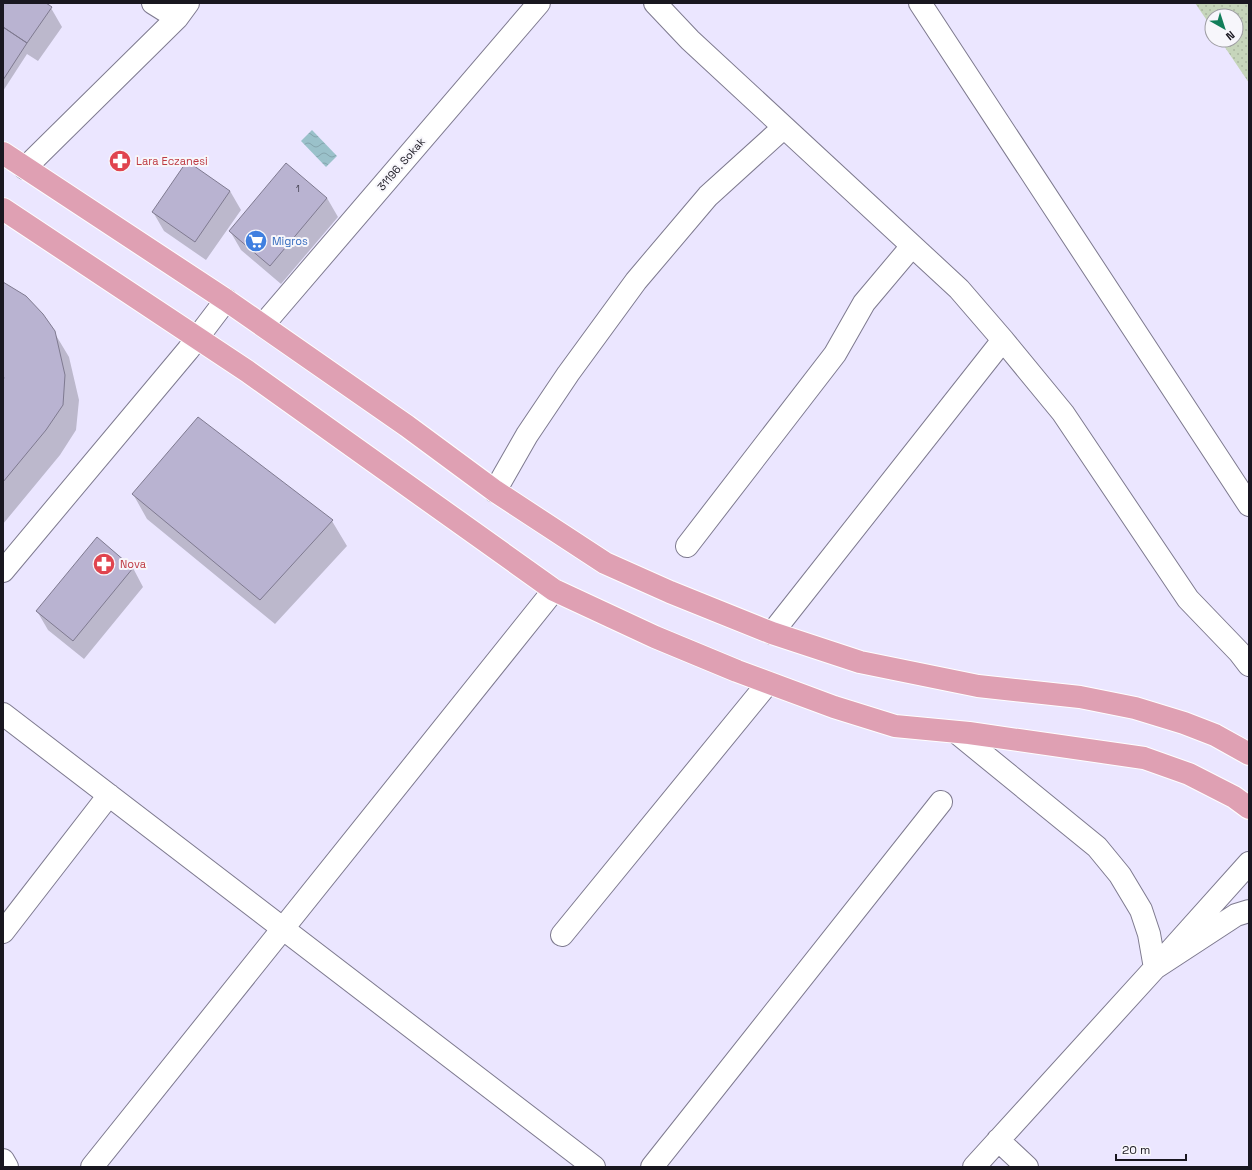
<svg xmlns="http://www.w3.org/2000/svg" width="1252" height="1170" font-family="'Space Grotesk',sans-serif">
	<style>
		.grass { fill: url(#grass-dots) }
		.water { fill: url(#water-waves) }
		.shadow { fill: #0003 }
		.building { fill: #b9b3d1; stroke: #7f7a90 }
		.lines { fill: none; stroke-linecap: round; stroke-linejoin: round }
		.minor-casing { stroke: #7e7a8f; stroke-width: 24 }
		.major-casing { stroke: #fff; stroke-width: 24 }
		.minor { stroke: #fff; stroke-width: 22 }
		.major { stroke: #dfa0b3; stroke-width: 22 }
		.labels { text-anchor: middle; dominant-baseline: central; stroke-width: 4; stroke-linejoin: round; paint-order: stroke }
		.number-label { font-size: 9px; fill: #413e4c }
		.health-label { font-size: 11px; fill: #be3a42; stroke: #f7f6fb; text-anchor: start }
		.street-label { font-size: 11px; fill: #191720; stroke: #f7f6fb }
		.shop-label { font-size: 11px; fill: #366cbe; stroke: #f7f6fb; text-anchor: start }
	</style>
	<defs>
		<pattern id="grass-dots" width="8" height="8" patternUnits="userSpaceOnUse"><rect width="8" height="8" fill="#c6d5bb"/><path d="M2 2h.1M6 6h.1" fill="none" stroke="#aab6a0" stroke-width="1.8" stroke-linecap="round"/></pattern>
		<pattern id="water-waves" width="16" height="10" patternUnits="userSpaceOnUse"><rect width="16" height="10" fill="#9ac1ca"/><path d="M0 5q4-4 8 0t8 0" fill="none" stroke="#84a5ad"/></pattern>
	</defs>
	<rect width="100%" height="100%" fill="#ebe6ff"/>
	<path class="grass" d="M1195,3H1249V83L1220,40H1236V16H1212V28Z"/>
	<path class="water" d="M312,130L337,156L326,167L301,141Z"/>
	<path class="shadow" d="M3,3H44L51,8L62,27L38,61L27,54L3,91Z
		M187,163L230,191L241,210L206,260L164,231L153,212Z
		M327,198L338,217L281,284L241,250L230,231Z
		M3,284L54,332L69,357L79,400L76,430L60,455L3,524V382L5,378L3,375Z
		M198,418L332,521L347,546L275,624L147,519L133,494Z
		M133,568L143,587L84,659L48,630L37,611Z"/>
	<path class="building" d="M3,3H46L52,7L27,43L3,27Z
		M3,27L27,43L3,80Z
		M187,161L230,191L195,242L152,212Z
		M286,163L327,198L270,266L229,231Z
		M3,282L26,296L43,314L55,331L65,375L63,405L46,430L3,482V380L4,378L3,375Z
		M198,417L333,520L260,600L132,494Z
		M97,537L133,568L73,641L36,611Z"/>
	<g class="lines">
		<g class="minor-casing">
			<path id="minor" d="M153,3L177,18
				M655,3L690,40L959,289L1003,340L1063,413L1188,599L1239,652L1249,665
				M920,3L1249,505
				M25,168L177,18L188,3
				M263,325L539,3
				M495,491L527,435L568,374L636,281L708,196L783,128
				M687,546L835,354L864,303L912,246
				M3,571L188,350L226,300
				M772,633L1003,340
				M3,714L594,1167
				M956,732L1097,847L1120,875L1141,910L1149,934L1155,968L1236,915L1249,911
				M3,932L109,795
				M562,935L768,683
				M998,1140L1027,1167
				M3,1160L7,1167
				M92,1167L554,590
				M652,1167L941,802
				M974,1167L1155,968L1249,863"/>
		</g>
		<g class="major-casing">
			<path id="major" d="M3,153L226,300L407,426L495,491L605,563L670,592L772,633L860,662L978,686L1080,697L1135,708L1184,723L1215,735L1249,754
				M3,209L247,371L554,590L655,637L737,671L834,707L895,726L969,733L1144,758L1189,774L1234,797L1249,808"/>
		</g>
		<use href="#minor" class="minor"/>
		<use href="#major" class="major"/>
	</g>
	<defs>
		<g id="pharmacy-disc" transform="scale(1.15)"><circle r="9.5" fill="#e0444e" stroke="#f7f6fb"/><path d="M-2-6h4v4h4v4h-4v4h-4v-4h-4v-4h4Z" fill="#fff"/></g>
		<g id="supermarket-disc" transform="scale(1.15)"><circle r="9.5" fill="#3f7fe0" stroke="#f7f6fb"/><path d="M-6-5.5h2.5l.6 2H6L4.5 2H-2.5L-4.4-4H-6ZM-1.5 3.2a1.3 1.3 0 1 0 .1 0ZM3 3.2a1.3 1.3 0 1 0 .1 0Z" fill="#fff"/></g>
	</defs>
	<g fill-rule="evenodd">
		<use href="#pharmacy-disc" x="120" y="161"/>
		<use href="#supermarket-disc" x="256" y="241"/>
		<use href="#pharmacy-disc" x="104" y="564"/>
	</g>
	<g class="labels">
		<g class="number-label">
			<text x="298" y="189">1</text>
		</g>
		<g class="health-label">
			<text x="136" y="161">Lara Eczanesi</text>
			<text x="120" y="564">Nova</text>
		</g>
		<g class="street-label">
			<text transform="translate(401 164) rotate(-49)">31196. Sokak</text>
		</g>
		<g class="shop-label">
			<text x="272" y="241">Migros</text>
		</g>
	</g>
	<rect width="1252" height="1170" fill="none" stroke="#191720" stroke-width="8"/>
	<g transform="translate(1224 28) rotate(141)"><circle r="19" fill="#f7f6fb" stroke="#9e9da3"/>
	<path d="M0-3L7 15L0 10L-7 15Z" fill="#127e5a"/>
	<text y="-6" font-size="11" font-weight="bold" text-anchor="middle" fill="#191720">N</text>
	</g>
	<path d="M1116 1154v6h70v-6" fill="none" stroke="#191720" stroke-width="2"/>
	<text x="1122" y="1154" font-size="12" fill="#191720" stroke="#f7f6fb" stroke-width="3" paint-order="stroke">20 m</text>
</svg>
